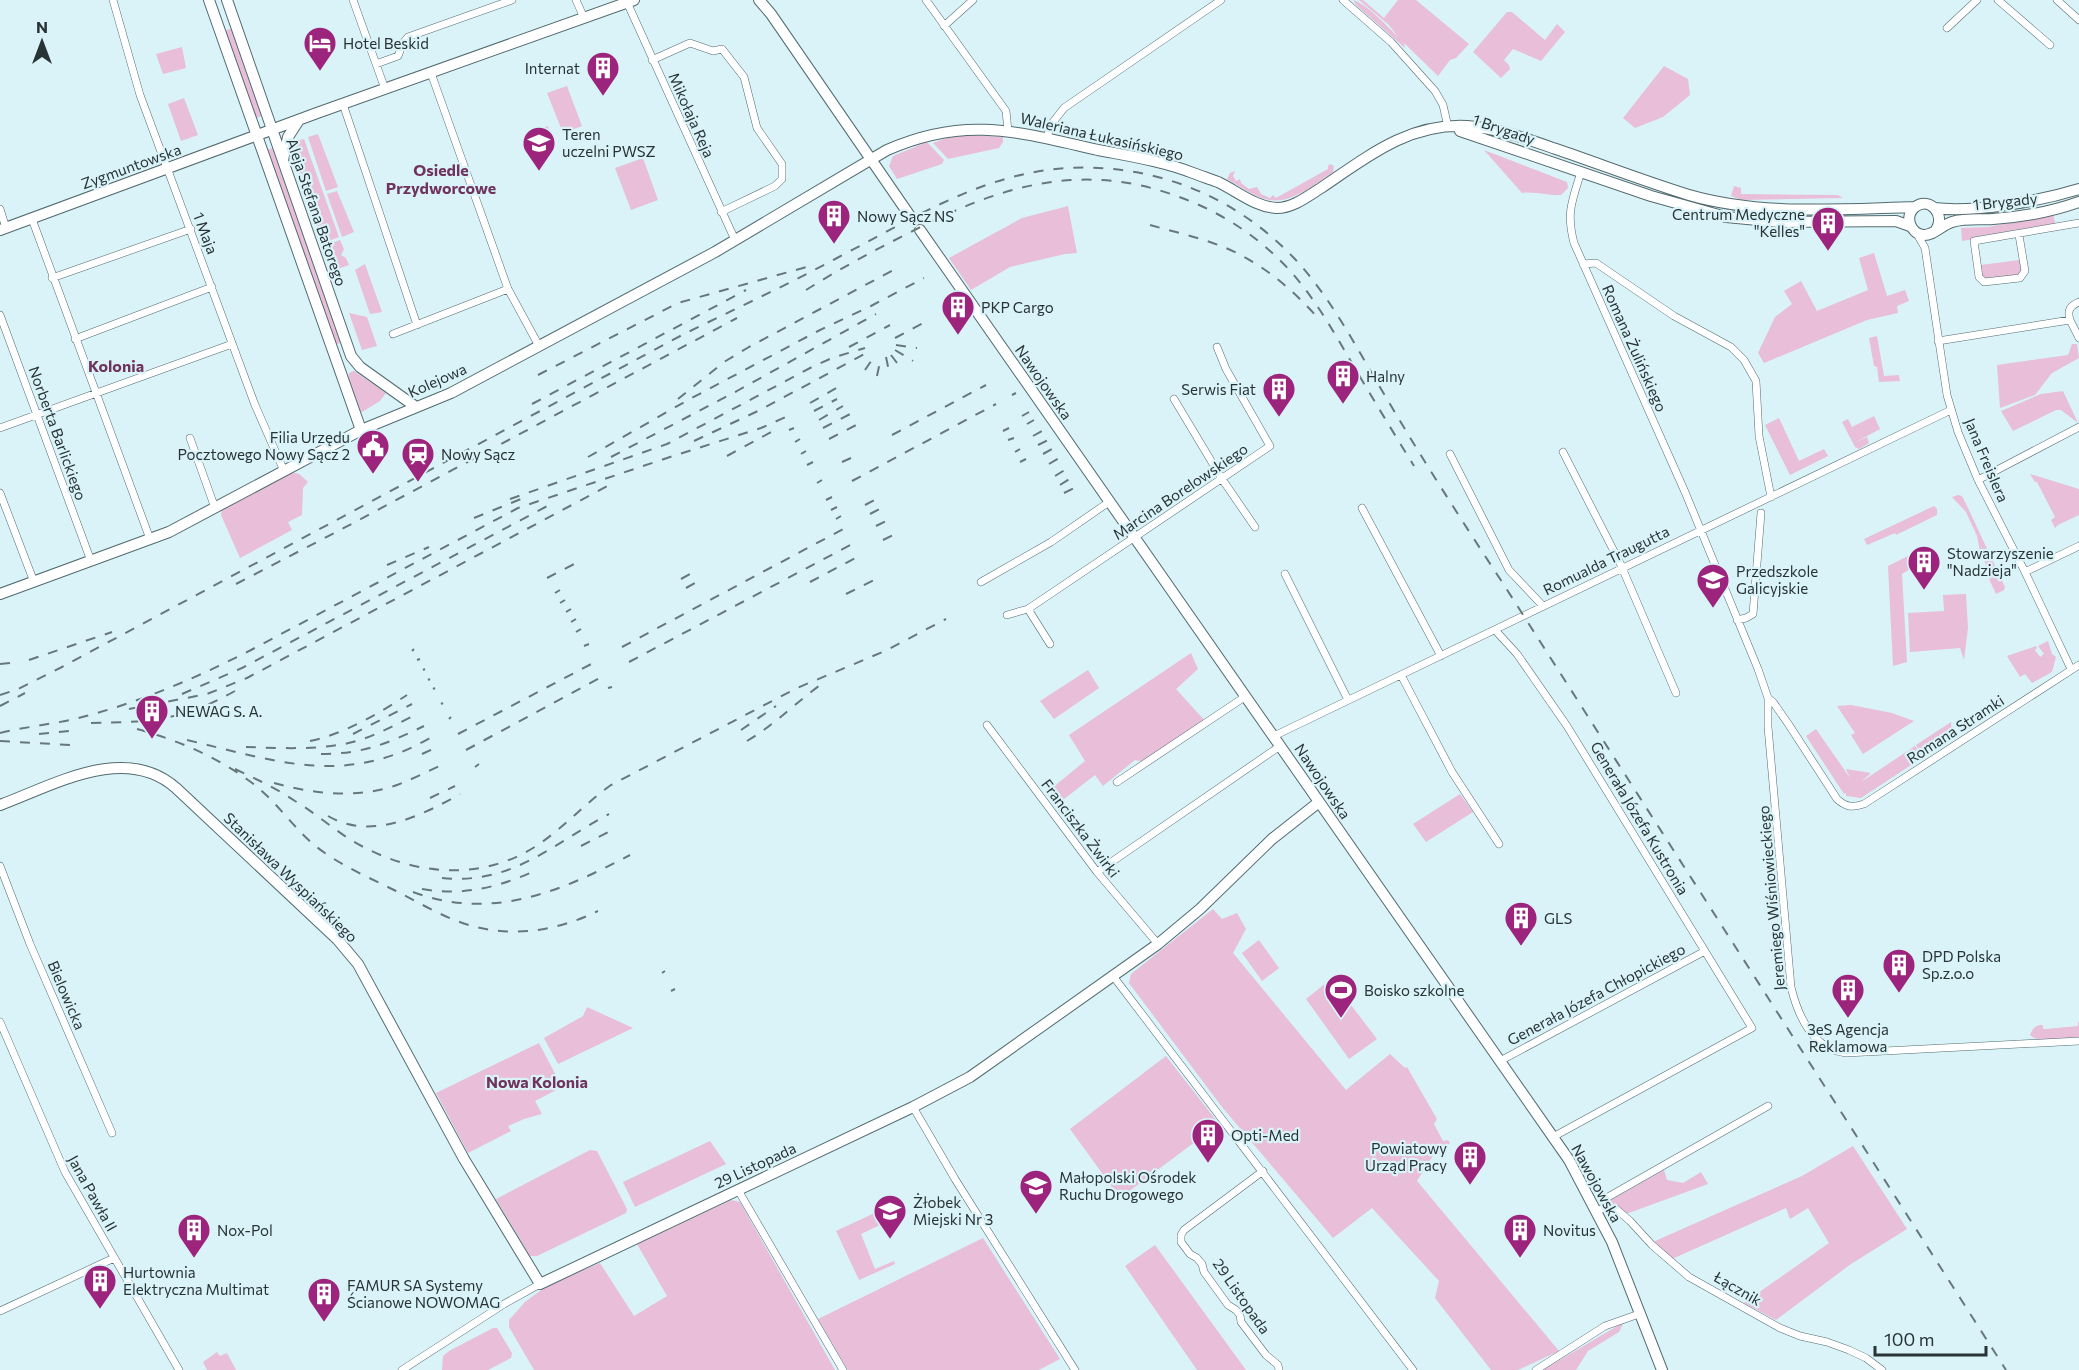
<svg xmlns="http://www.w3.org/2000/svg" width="2079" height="1370" font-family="Commissioner,sans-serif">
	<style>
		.green { fill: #e8bed8 }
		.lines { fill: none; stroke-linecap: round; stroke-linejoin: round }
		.street-casing { stroke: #536b6f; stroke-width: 8 }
		.secondary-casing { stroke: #536b6f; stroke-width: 12 }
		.street { stroke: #fff; stroke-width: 7 }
		.secondary { stroke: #fff; stroke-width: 10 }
		.rail { stroke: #67787b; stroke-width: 2; stroke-dasharray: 10 10; stroke-linecap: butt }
		.labels { text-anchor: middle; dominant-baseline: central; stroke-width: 4.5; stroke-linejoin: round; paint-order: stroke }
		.poi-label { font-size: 15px; fill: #283335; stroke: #d9f3f9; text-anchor: start }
		.street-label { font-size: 15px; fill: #283335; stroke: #d9f3f9 }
		.neighbourhood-label { font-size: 16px; font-weight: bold; fill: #6f335c; stroke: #d9f3f9 }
	</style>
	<rect width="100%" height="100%" fill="#d9f3f9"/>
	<path class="green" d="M1353,0C1367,4 1387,26 1398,37L1389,25L1359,0H1363L1384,18L1398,0H1416L1469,44L1456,58L1450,60L1438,76L1404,43L1405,48L1356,5Z
		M1507,12H1512L1545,40L1557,24L1565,32L1541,61L1513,49L1504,60L1509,65L1510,69L1501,78L1473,52Z
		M232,28L262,116L255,118L224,31Z
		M182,47L186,68L163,74L156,54Z
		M1664,66L1688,79L1690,95L1663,117L1635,128L1623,118Z
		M567,86L582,126L563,133L547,93Z
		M184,98L198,135L181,141L168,104Z
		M548,126L555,148L532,157L524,135Z
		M318,134L338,187L326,191L308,137Z
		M967,135L1003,137V142L999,148L948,159L933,143L947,138Z
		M304,139L339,237L323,243L295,160L296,141Z
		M927,142L944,160L942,164L897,179L889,166L893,156Z
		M273,148L342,342L335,345L266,150Z
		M1484,150L1567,182L1568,188L1561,195C1548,196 1536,191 1522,193Z
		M643,158L658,200L631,210L615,168Z
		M1330,164L1334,166L1333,172C1313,185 1290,206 1265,199C1253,196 1238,185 1227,179L1230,173L1235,171L1233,176L1236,181L1240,179L1241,183L1249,189L1257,187L1261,194L1270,198L1273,195L1276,198L1328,169V166Z
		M1734,186L1741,188V194L1838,195L1843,198L1742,200L1731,196Z
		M337,191L354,232L342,237L327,194Z
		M1068,206L1077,253L1065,254L1010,267L971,290L949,258L1022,218Z
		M2053,214L2056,226L1962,241L1961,228L1988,227Z
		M340,240L344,249L341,255L346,258L349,265L332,271L324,246Z
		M1874,253L1887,296L1905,290L1909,301L1897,306L1898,313L1867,320L1764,363L1758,353L1775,317L1792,304L1784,291L1801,281L1817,311L1868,290L1859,258Z
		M2019,260L2022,271L2019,275L1987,280L1983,277L1981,265Z
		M365,264L382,312L370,314L355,270Z
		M349,313L367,317L377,346L362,350Z
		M1877,336L1884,376L1899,375L1900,381L1879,382L1877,367L1874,366L1869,338Z
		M2072,344H2077L2079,358L2052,373L2035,395L2000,408L1997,365L2068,355Z
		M354,371L386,393L380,401L362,412L359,411L348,380L349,373Z
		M2063,391L2078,423L2061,410H2056L2013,431L2001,411L2041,394Z
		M1874,416L1880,429L1854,443L1867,437L1869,443L1859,449L1855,447L1842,422L1848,419L1852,427Z
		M1779,418L1799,461L1824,449L1828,456L1790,475L1765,425Z
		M291,472L299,474L308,482L303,488L302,515L288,522L292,530L240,558L221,515L222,510Z
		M2030,474L2079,489V515L2058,525L2055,528L2051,520L2055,517L2037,482H2035Z
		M1958,495L1962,496L1967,506L2005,587L2004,590L1996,594L1990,581L1987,567L1980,551L1977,536L1966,512L1952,497Z
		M1934,506L1937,509V515L1896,535L1895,533L1867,545L1864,539Z
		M1908,556H1918V564L1902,574L1907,662L1893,666L1888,566Z
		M1966,594L1968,628L1964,660L1960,648L1910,652L1908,613L1944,611L1943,595Z
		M2048,641L2052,654L2056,657L2052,672L2032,683L2025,674L2020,677L2007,656L2036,646L2037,648L2035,650L2040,657L2044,654L2038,646Z
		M1191,653L1198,669L1176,689L1206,722L1145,762L1135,760L1103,786L1095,775L1055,806L1046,793L1085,761L1069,735Z
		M1088,670L1099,688L1054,719L1040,701Z
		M1851,705L1892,713L1914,721L1863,754L1851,735L1855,733L1837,706Z
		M1951,722L1952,738L1861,798L1846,796V793L1844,794L1806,736L1816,729L1850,778L1846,769L1871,773L1861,782L1915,746L1920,752L1916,745Z
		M1460,794L1473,812L1426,842L1413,824Z
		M1213,909L1222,919L1237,913L1246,929L1233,953L1346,1090L1390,1054L1405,1068L1407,1067L1437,1119L1434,1124L1443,1141L1448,1140L1450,1143L1434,1154L1417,1181L1559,1351L1518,1370H1491L1435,1298L1439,1281L1372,1208L1333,1238L1222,1107L1129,983L1131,974Z
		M1259,940L1279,968L1262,981L1242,953Z
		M1331,979L1377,1039L1349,1059L1306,999Z
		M587,1007L633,1028L558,1064L544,1038L583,1016Z
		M2078,1022H2079V1037C2065,1038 2040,1045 2030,1035C2033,1028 2035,1025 2043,1025V1029H2046L2078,1026Z
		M539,1043L562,1087L535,1101L542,1114L524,1119L508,1126L511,1131L468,1153L436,1093Z
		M1166,1056L1219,1124L1120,1198L1070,1129Z
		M710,1141L726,1164L635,1207L623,1182Z
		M1853,1146L1907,1229L1851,1264L1776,1320L1744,1303L1829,1243L1808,1208L1790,1219L1786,1208L1672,1259L1654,1246L1655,1241L1802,1176Z
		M590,1150L597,1151L627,1209L626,1213L537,1256H530L496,1199Z
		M1664,1170L1667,1180L1683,1183L1701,1172L1708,1184L1626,1214L1609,1201Z
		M731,1200L740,1202L835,1370H534L509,1327V1320L525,1302L548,1285L600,1263L634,1316L667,1296L637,1244Z
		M898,1202L903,1214L861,1234L875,1269L894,1261L895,1264L859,1280L836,1231Z
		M983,1238L1060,1359L1039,1370H848L818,1319Z
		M1155,1245L1246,1370H1197L1125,1266Z
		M1624,1322L1619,1332L1588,1351L1576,1370H1543Z
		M493,1328H497L512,1353L511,1358L488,1370H442L443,1356L449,1351Z
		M217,1352L220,1356L227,1353L236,1370H207L203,1362Z"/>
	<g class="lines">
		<g class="street-casing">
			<path id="street" d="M113,0L140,95L255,405L284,471
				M353,0L385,89
				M576,0L584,18
				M626,0L735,240
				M926,0L1006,111L1008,131
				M1343,0L1391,42L1435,91L1443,105L1448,127
				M1998,0L2050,45
				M2057,0L2079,20
				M944,26L973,0
				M1947,28L1977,0
				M652,60L690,43L713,51L722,49L744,77L757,128L782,164V179L775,186L721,212
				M376,64L398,56L403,43L408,37L512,0
				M431,73L508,289L539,346
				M343,104L417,325
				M1047,139L1050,126L1064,108L1221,0
				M1581,172C1572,201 1566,213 1574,243L1685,492L1758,669L1768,698V727L1791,987C1798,1016 1813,1049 1846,1053L2079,1041
				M0,209L6,228
				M32,219L150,539
				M1917,234L1925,248L1947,395L1958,432L1978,480L2025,572L2071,669
				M2019,235L2025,271L2020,278L1984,282L1979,277L1974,241L2079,223
				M1583,264L1596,263L1674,316L1731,347L1744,360L1756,381L1759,436L1771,497
				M52,278L191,229
				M0,315L91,561
				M2070,320C2067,310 2070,306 2079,302
				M393,334L508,289
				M75,339L212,287
				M1938,341L2070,320L2079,338
				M1174,399L1222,479L1255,527
				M0,428L232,344
				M190,438L215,508
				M1563,452L1620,563L1676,693
				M1450,454L1509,570L1543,606
				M1978,480L2079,427
				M0,493L34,582
				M1362,508L1441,656
				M2025,572L2079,546
				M1285,574L1348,700
				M981,582L1051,542L1109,502
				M1028,609L1050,644
				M1007,615L1028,609L1270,446L1226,369L1217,347
				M1737,620L1746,618L1753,614L1761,513
				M1495,630L1517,654L1567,726L1752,1028L1553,1137
				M1401,675L1452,772L1499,844
				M1768,698L1773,702L1789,725L1837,799C1846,807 1852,808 1864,804L2079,665
				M987,725L1097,872L1158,944
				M1274,736L1951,410
				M1117,782L1246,696
				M0,866L30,944L112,1133
				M1097,872L1280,746
				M1113,976L1413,1370
				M0,1022L65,1172L179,1370
				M1500,1061L1705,951
				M913,1107L955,1179L1075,1370
				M1263,1171L1184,1230L1181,1235V1242L1190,1254L1197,1258L1202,1264L1204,1272L1228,1305L1236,1310L1240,1315L1241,1322L1266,1355L1278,1365L1279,1370
				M738,1190L843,1370
				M1604,1208L1608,1197L1768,1106
				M1597,1211L1604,1208L1616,1209L1630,1221L1652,1245L1689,1277L1780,1328L1800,1336L1827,1342L1849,1350L1866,1358L1882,1370
				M0,1311L114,1258
				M402,1370L504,1304L540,1284
				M1536,1370L1605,1326L1639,1314"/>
		</g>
		<g class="secondary-casing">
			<path id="secondary" d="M209,0L361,430
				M227,0L351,356L360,367L416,407
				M759,0L771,14L910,216
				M1460,131L1651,196L1726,217L1779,222L1896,221L1910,226
				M283,160L288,137L299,120
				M1934,208C1975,213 2040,201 2079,189
				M0,230L317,113L634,0
				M920,230L1569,1160L1612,1242L1662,1370
				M1936,230C1946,215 1930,196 1915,207C1904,216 1910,233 1923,235C1933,236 1942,225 1952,222C1965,218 1980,220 1993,219C2023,217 2051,212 2079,202
				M0,594L169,532L361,430L451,393L715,252L887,150C966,115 1018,132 1098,150C1129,156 1163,161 1193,173C1201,176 1210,179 1218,182C1237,191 1255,207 1277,208C1293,208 1308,196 1321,188C1367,157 1408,123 1467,126C1498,128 1527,139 1556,149C1600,164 1644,181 1689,195C1762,216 1840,209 1915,207
				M0,805C54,785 125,743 176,788L337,939L358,964L464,1159L540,1284L913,1107L970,1077L1158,944L1200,909L1272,839L1319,802"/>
		</g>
		<use href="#street" class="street"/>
		<use href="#secondary" class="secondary"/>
		<path class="rail" d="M1150,225C1175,232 1202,238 1226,248C1263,264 1292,289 1318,318
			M806,290C838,270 871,252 905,235C996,187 1081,159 1182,198C1225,214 1263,240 1293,274C1317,302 1335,334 1353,365C1373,399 1393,432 1414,466
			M895,338L929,320
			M896,345L917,348
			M849,347L890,325
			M895,350L913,361
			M891,355L903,371
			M886,357L890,376
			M865,370L876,354
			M538,375L678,303L810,266
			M877,376L881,357
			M1012,395L1016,393
			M678,399L724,362L749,347L899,267
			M810,403L840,386
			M532,404L746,290
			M814,411L837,399
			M1022,416L1029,412
			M819,420L843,406
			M1027,424L1034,420
			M823,428L854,412
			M789,430L794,428
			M1003,431L1009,428
			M892,435L986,385
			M1033,436L1042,431
			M829,439L862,422
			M1008,440L1014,438
			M694,441L760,410L872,350
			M795,442L800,439
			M1038,445L1048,440
			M1015,452L1020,449
			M801,454L806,451
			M1043,454L1054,448
			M727,456L775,430
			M588,457L688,400L818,331L871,306L924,278
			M611,457L737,391L876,314
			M842,462L851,458
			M1020,462L1026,459
			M1049,464L1061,457
			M807,465L813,462
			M1055,476L1068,468
			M852,481L996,404
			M817,483L822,480
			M1060,485L1074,476
			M1064,493L1080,485
			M510,499L667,444L812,367L832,358L865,348
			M826,500L832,497
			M865,505L880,497
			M831,510L837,507
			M870,514L883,507
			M474,518L521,499
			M836,519L841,516
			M876,526L890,519
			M883,540L899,532
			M387,565L429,547
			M547,578L580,561
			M681,579L692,573
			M810,582L863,554
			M236,584L342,529L737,318
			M686,588L697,582
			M555,593L560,590
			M846,594L876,579
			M560,603L565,600
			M566,612L571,609
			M571,622L576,619
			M576,632L581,629
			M584,646L589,644
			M622,647L847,527
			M412,651L414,649
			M29,660L112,632
			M417,660L420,659
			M629,662L856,542
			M0,664L11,663
			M423,670L425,669
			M428,680L430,679
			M608,688L612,687
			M433,689L435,688
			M182,694L242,668L553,503
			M0,695L18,689L60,668L684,334C735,309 787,285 837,258C933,208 1013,153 1128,171C1191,180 1249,211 1293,257C1332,298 1358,351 1387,399C1424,462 1464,524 1504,585C1671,847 1839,1108 2006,1370
			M441,704L443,703
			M0,706L25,693
			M129,709L207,694L247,678L615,482
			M449,719L451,717
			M91,723C151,722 181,721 235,691
			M137,729C177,740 215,756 248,780C274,798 290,824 313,844C337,864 368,877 396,891C416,901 436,913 457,921C504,939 553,933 598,911
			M741,730L776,706
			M0,733C28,726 58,724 86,716C143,701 198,677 251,650L518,508L667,458L761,428L788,416
			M39,734L69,731
			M353,734L412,704
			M458,734L597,661
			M187,740C276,761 345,787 430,738
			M0,741L70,745
			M310,741C344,734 378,714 407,695
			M747,741C776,724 798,700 826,681
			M246,747C278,748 312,750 344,744C370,739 393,726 417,714
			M466,750L605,675
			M321,754C362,754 387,744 424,726
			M422,754L435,748
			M475,767L479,764
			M235,769C256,779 276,788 295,801C315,813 332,828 351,840C407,874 476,883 533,848C562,830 584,804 611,785L797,688L885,651L946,619
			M274,783C313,794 358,799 397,785C413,779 428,771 444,764
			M430,798L455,786
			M328,816C371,841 421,816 460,794
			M581,846L616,828
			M442,878C512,885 551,845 609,814
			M422,889C460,896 496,888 530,873
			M413,892C492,921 560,892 630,855
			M662,973L665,971
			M671,991L675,989"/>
	</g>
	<defs>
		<g id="hotel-pin" transform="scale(1.725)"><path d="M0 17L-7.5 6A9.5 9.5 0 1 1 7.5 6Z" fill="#9d247c" stroke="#d9f3f9"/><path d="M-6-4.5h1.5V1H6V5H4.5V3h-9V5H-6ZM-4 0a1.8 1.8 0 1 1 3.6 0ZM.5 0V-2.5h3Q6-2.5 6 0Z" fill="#fff"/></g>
		<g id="building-pin" transform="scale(1.725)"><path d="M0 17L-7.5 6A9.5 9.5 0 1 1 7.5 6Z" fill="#9d247c" stroke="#d9f3f9"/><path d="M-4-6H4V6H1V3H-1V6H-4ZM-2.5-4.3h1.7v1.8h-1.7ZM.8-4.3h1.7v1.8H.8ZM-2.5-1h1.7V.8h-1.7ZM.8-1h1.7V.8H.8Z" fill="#fff"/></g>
		<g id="university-pin" transform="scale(1.725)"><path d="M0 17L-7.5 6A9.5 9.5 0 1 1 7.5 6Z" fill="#9d247c" stroke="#d9f3f9"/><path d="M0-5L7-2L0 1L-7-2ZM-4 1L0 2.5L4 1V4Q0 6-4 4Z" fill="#fff"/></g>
		<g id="civic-pin" transform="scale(1.725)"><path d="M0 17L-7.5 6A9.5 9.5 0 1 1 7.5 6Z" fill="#9d247c" stroke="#d9f3f9"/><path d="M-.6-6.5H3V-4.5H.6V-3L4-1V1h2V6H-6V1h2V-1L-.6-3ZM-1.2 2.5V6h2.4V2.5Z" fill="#fff"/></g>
		<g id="station-pin" transform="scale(1.725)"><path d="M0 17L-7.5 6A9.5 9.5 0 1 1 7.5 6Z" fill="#9d247c" stroke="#d9f3f9"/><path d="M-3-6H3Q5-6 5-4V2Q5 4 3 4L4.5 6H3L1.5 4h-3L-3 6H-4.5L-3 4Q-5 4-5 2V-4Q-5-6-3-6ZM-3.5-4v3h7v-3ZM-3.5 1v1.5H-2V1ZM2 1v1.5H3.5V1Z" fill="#fff"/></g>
		<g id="school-pin" transform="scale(1.725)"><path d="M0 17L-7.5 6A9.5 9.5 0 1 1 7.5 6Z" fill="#9d247c" stroke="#d9f3f9"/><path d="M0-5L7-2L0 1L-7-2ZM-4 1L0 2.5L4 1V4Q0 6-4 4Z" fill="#fff"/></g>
		<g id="stadium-pin" transform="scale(1.725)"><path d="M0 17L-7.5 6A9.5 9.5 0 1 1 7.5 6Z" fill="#9d247c" stroke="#d9f3f9"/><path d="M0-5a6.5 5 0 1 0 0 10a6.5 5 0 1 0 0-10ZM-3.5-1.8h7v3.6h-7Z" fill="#fff"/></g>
	</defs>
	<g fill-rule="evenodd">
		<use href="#hotel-pin" x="320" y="43"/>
		<use href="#building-pin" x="603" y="68"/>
		<use href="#university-pin" x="539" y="143"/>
		<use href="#building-pin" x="834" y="216"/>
		<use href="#building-pin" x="1828" y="223"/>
		<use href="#building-pin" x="958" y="307"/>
		<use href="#building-pin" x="1343" y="376"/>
		<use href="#building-pin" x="1279" y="389"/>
		<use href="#civic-pin" x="373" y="446"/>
		<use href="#station-pin" x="418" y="454"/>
		<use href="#building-pin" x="1924" y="562"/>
		<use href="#school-pin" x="1713" y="580"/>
		<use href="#building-pin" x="152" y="711"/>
		<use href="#building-pin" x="1521" y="918"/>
		<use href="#building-pin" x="1899" y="965"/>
		<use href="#stadium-pin" x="1341" y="990"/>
		<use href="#building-pin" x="1848" y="990"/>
		<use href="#building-pin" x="1208" y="1135"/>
		<use href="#building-pin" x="1470" y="1157"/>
		<use href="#school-pin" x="1036" y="1186"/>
		<use href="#school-pin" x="890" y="1211"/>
		<use href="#building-pin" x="194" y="1230"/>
		<use href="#building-pin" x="1520" y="1230"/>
		<use href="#building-pin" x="100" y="1281"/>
		<use href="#building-pin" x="324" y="1294"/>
	</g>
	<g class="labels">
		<g class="poi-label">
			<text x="343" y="43">Hotel Beskid</text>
			<text x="580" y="68" text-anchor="end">Internat</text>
			<text x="562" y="134">Teren<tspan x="562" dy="17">uczelni PWSZ</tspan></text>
			<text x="1805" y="214" text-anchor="end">Centrum Medyczne<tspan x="1805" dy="17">"Kelles"</tspan></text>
			<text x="857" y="216">Nowy Sącz NS</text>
			<text x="981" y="307">PKP Cargo</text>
			<text x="1366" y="376">Halny</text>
			<text x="1256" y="389" text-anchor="end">Serwis Fiat</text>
			<text x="350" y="437" text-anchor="end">Filia Urzędu<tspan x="350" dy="17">Pocztowego Nowy Sącz 2</tspan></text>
			<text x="441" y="454">Nowy Sącz</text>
			<text x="1947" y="553">Stowarzyszenie<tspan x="1947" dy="17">"Nadzieja"</tspan></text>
			<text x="1736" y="571">Przedszkole<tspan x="1736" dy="17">Galicyjskie</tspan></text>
			<text x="175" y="711">NEWAG S. A.</text>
			<text x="1544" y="918">GLS</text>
			<text x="1922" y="956">DPD Polska<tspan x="1922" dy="17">Sp.z.o.o</tspan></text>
			<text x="1364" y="990">Boisko szkolne</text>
			<text x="1848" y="1029" text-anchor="middle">3eS Agencja<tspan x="1848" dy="17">Reklamowa</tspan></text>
			<text x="1231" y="1135">Opti-Med</text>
			<text x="1447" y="1148" text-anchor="end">Powiatowy<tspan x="1447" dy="17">Urząd Pracy</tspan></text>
			<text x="1059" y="1177">Małopolski Ośrodek<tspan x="1059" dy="17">Ruchu Drogowego</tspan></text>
			<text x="913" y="1202">Żłobek<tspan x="913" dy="17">Miejski Nr 3</tspan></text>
			<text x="217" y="1230">Nox-Pol</text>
			<text x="1543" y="1230">Novitus</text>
			<text x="123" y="1272">Hurtownia<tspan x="123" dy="17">Elektryczna Multimat</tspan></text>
			<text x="347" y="1285">FAMUR SA Systemy<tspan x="347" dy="17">Ścianowe NOWOMAG</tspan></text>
		</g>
		<g class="street-label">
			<text transform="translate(692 115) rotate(66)">Mikołaja Reja</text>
			<text transform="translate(1504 129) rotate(19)">1 Brygady</text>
			<text transform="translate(1102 136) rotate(13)">Waleriana Łukasińskiego</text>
			<text transform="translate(131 166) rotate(-20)">Zygmuntowska</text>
			<text transform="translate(2005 201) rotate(-6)">1 Brygady</text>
			<text transform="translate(317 212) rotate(71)">Aleja Stefana Batorego</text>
			<text transform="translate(206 233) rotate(69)">1 Maja</text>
			<text transform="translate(1635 348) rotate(66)">Romana Żulińskiego</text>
			<text transform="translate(437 380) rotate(-24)">Kolejowa</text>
			<text transform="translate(1044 382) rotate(55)">Nawojowska</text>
			<text transform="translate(58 433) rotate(70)">Norberta Barlickiego</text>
			<text transform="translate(1987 460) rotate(67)">Jana Freislera</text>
			<text transform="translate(1180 491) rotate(-34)">Marcina Borelowskiego</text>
			<text transform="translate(1606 560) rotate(-26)">Romualda Traugutta</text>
			<text transform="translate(1955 729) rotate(-33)">Romana Stramki</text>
			<text transform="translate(1323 781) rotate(56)">Nawojowska</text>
			<text transform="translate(1640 818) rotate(59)">Generała Józefa Kustronia</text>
			<text transform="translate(1081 828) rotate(53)">Franciszka Żwirki</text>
			<text transform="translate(291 877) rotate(44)">Stanisława Wyspiańskiego</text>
			<text transform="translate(1771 898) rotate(-95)">Jeremiego Wiśniowieckiego</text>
			<text transform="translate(1596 994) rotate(-28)">Generała Józefa Chłopickiego</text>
			<text transform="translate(67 995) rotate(67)">Bielowicka</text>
			<text transform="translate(755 1165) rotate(-25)">29 Listopada</text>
			<text transform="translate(1597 1183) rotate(61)">Nawojowska</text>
			<text transform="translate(93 1193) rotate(61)">Jana Pawła II</text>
			<text transform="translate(1738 1288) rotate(30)">Łącznik</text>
			<text transform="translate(1242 1296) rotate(55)">29 Listopada</text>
		</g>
		<g class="neighbourhood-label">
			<text x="441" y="169">Osiedle<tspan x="441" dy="18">Przydworcowe</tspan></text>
			<text x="116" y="365">Kolonia</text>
			<text x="537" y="1081">Nowa Kolonia</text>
		</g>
	</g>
	<g transform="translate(42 42)" stroke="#d9f3f9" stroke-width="4.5" paint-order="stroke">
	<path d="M0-4.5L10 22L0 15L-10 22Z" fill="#283335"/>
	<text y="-9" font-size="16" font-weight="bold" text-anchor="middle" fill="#283335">N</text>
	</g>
	<path d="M1875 1346v9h111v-9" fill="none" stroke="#283335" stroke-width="3"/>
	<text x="1884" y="1346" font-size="18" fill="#283335" stroke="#d9f3f9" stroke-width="4.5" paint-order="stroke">100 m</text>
</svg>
